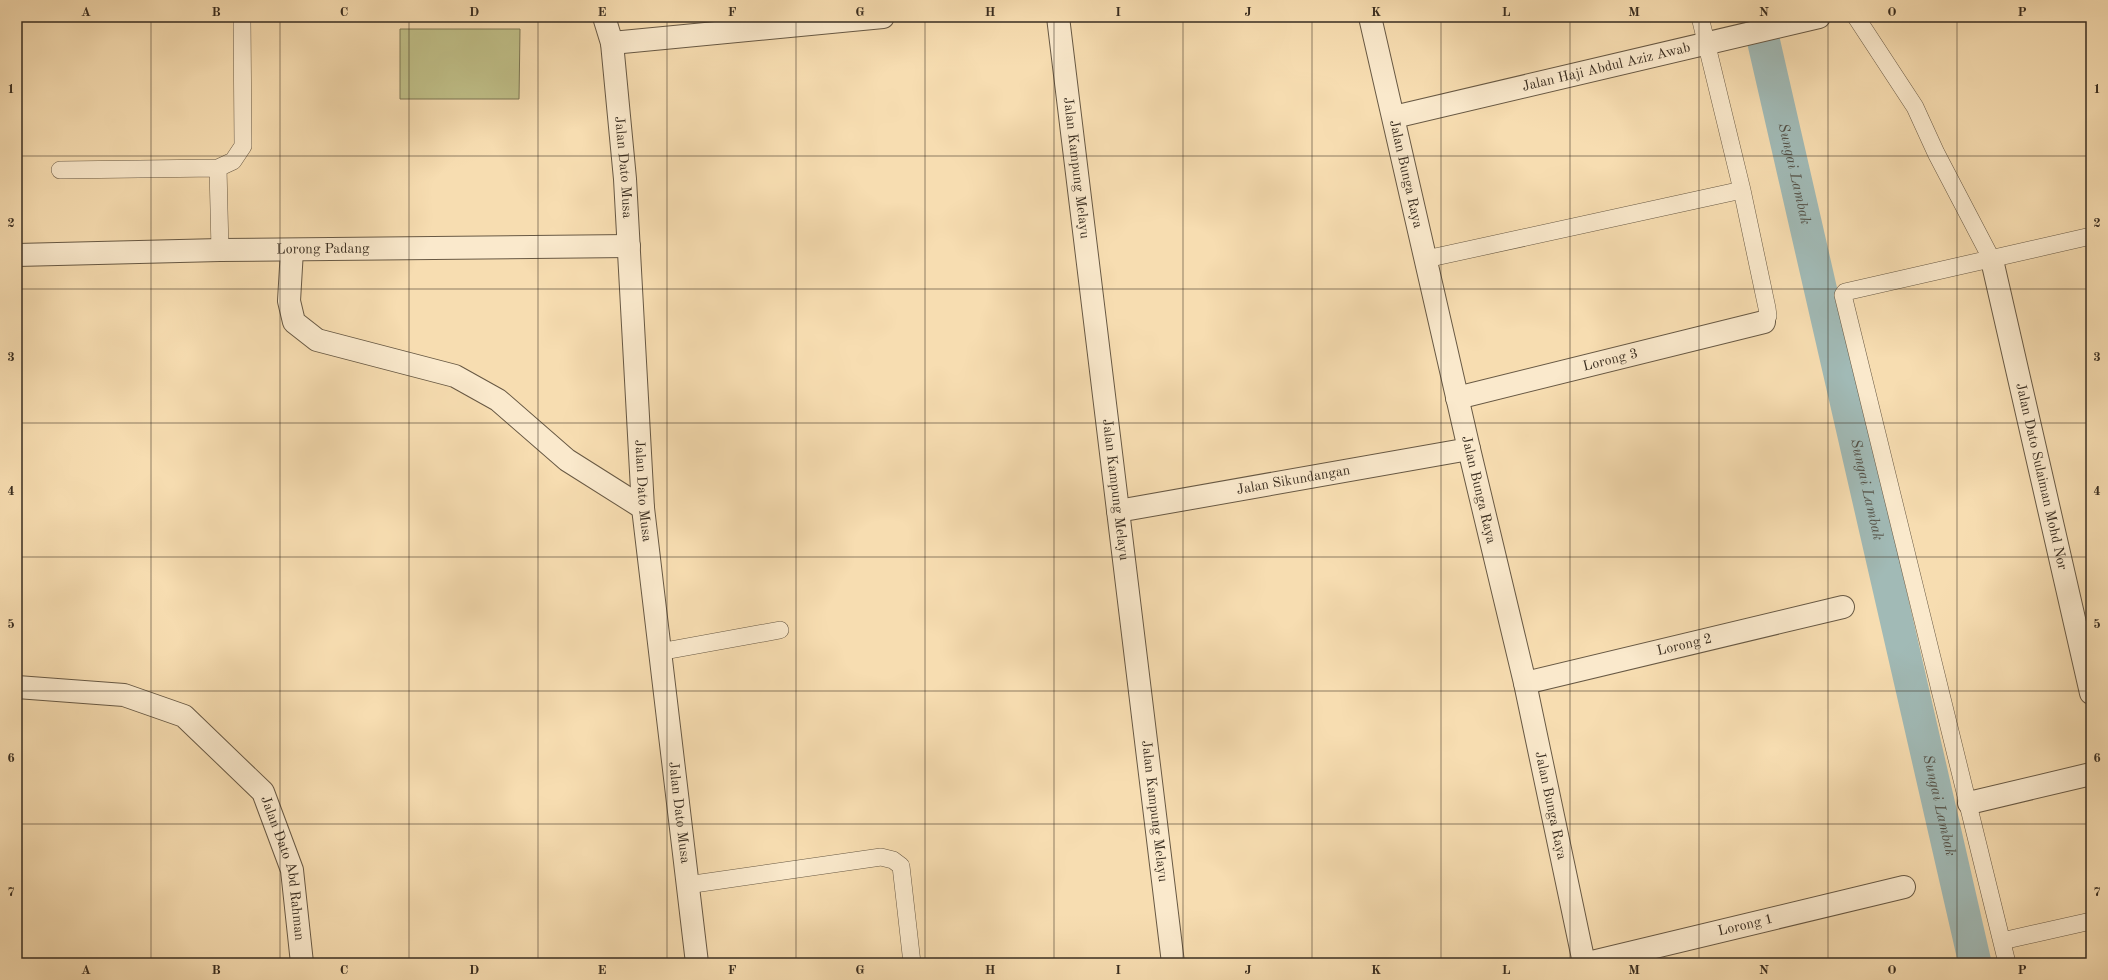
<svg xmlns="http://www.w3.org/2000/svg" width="2108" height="980" font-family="'Old Standard TT',serif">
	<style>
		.green { fill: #c0c089; stroke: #7c7654 }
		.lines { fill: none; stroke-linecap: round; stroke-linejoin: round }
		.canal { stroke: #a1bab6; stroke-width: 33 }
		.lane-casing { stroke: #685944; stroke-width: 18 }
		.street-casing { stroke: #685944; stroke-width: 24 }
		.lane { stroke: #fae9cc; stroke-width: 17 }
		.street { stroke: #fae9cc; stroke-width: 22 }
		.grid { fill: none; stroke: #392d20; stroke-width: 1; stroke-opacity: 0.55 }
		.labels { text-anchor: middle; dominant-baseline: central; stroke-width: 3; stroke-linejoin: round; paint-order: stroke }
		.street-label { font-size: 14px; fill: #392d20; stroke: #fae9cc }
		.water-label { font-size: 15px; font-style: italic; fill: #535046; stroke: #fae9cc }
		.neatline { fill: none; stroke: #392d20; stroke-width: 1.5 }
		.grid-label { font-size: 13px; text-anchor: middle; font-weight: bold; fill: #392d20 }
	</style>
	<rect width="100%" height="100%" fill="#f7ddb1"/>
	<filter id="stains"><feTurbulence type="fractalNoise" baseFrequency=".005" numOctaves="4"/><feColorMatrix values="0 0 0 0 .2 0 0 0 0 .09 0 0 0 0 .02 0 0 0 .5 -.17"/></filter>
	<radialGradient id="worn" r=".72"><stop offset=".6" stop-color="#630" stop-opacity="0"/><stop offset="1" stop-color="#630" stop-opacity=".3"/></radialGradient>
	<path class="green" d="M400,29H520L519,99H400Z"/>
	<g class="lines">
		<path class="canal" id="s1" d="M1758,17L1975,963"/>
		<g class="lane-casing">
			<path id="lane" d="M1700,17L1742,190
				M1856,17L1915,107L1936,153L1992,260
				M218,168L220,250
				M60,170L218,168L233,161L243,146L242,17
				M1426,259L1742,190L1767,308L1768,316L1764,322
				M659,652L780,630
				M687,885L881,857L893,860L901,866L912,963
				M2002,941L2091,921
				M2007,963L1843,295L1845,292L2091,236"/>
		</g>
		<g class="street-casing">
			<g id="street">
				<path id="s2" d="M604,17L612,43L625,179L643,508L697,963"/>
				<path id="s3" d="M1058,17L1173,963"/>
				<path id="s4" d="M1370,17L1469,449L1525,683L1584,963"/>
				<path d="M612,43L883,17"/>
				<path id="s5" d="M1394,117L1819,17"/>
				<path d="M292,250L289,301L294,322L317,340L455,376L498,400L567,460L643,508"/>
				<path id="s6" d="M17,255L220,250L629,246"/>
				<path id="s7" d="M1992,260L2091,693"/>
				<path id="s8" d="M1457,398L1764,322"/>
				<path id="s9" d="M1118,511L1469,449"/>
				<path id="s10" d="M1525,683L1843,607"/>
				<path id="s11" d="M17,687L124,695L184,716L263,792L292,870L302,963"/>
				<path d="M1969,803L2091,774"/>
				<path id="s12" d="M1588,963L1904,887"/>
			</g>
		</g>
		<use href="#lane" class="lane"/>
		<use href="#street" class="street"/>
	</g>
	<path class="grid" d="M151,17V963M280,17V963M409,17V963M538,17V963M667,17V963M796,17V963M925,17V963M1054,17V963M1183,17V963M1312,17V963M1441,17V963M1570,17V963M1699,17V963M1828,17V963M1957,17V963M17,156H2091M17,289H2091M17,423H2091M17,557H2091M17,691H2091M17,824H2091"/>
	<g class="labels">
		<g class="street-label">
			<text stroke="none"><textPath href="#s5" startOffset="218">Jalan Haji Abdul Aziz Awab</textPath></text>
			<text stroke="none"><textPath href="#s2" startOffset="152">Jalan Dato Musa</textPath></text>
			<text stroke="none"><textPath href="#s3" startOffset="152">Jalan Kampung Melayu</textPath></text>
			<text stroke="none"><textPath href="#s4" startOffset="161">Jalan Bunga Raya</textPath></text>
			<text stroke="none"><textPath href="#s6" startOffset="306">Lorong Padang</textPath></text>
			<text stroke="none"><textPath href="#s8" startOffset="158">Lorong 3</textPath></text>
			<text stroke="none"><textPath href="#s7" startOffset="222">Jalan Dato Sulaiman Mohd Nor</textPath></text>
			<text stroke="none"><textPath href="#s9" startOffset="178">Jalan Sikundangan</textPath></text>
			<text stroke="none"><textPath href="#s2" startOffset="476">Jalan Dato Musa</textPath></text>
			<text stroke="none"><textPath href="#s3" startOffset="476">Jalan Kampung Melayu</textPath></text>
			<text stroke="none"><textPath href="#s4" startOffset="485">Jalan Bunga Raya</textPath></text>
			<text stroke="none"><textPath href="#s10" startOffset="164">Lorong 2</textPath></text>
			<text stroke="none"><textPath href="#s4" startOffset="809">Jalan Bunga Raya</textPath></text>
			<text stroke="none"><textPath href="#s2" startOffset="800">Jalan Dato Musa</textPath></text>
			<text stroke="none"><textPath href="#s3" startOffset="800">Jalan Kampung Melayu</textPath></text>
			<text stroke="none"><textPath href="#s11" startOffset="360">Jalan Dato Abd Rahman</textPath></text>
			<text stroke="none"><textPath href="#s12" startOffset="162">Lorong 1</textPath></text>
		</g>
		<g class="water-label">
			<text stroke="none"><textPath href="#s1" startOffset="161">Sungai Lambak</textPath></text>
			<text stroke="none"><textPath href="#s1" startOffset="485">Sungai Lambak</textPath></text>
			<text stroke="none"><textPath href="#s1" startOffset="809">Sungai Lambak</textPath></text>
		</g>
	</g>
	<rect width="2108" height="980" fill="none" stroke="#f7ddb1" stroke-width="44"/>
	<rect x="22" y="22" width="2064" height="936" class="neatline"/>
	<g class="grid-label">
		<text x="86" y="16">A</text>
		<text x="216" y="16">B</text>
		<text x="344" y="16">C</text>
		<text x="474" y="16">D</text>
		<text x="602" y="16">E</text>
		<text x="732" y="16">F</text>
		<text x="860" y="16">G</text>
		<text x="990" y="16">H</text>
		<text x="1118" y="16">I</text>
		<text x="1248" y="16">J</text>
		<text x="1376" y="16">K</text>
		<text x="1506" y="16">L</text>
		<text x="1634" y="16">M</text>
		<text x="1764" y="16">N</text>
		<text x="1892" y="16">O</text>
		<text x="2022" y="16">P</text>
		<text x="11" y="93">1</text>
		<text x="2097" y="93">1</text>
		<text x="11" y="227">2</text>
		<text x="2097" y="227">2</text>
		<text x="11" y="361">3</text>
		<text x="2097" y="361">3</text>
		<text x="11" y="495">4</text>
		<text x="2097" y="495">4</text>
		<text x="11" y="628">5</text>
		<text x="2097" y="628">5</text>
		<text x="11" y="762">6</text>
		<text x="2097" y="762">6</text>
		<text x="11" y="896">7</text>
		<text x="2097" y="896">7</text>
		<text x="86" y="974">A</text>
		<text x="216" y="974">B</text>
		<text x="344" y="974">C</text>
		<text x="474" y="974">D</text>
		<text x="602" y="974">E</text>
		<text x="732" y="974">F</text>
		<text x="860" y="974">G</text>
		<text x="990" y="974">H</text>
		<text x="1118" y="974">I</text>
		<text x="1248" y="974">J</text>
		<text x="1376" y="974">K</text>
		<text x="1506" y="974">L</text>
		<text x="1634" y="974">M</text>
		<text x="1764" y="974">N</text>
		<text x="1892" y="974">O</text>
		<text x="2022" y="974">P</text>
	</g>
	<rect width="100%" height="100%" filter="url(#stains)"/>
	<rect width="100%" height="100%" fill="url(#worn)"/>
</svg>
